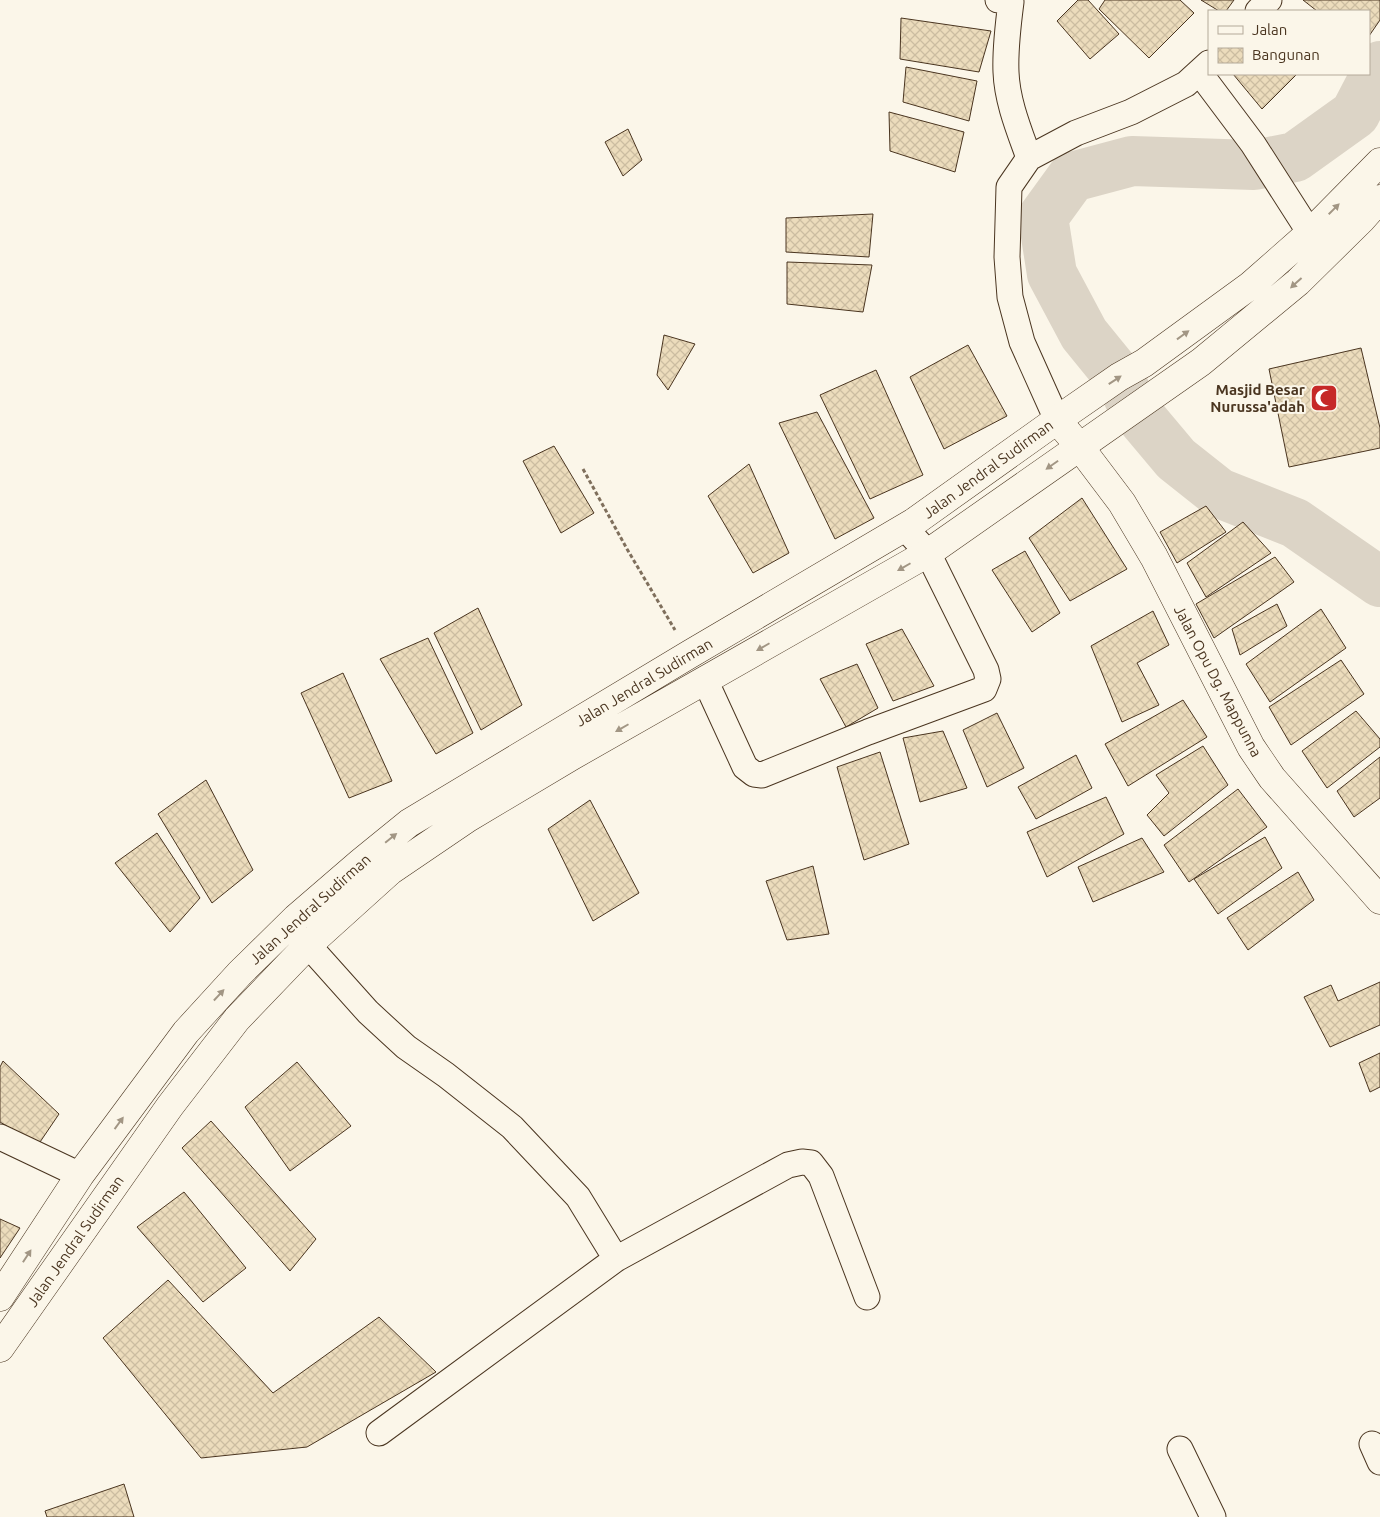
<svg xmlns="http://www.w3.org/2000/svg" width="1380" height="1517" font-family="Ubuntu,sans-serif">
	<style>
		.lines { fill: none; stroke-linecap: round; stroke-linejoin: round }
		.river { stroke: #dcd4c6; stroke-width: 50 }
		.building { fill: url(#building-cross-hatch); stroke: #4a3520 }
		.street-casing { stroke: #4a3520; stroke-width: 27 }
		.secondary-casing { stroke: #4a3520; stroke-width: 29 }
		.highway-casing { stroke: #4a3520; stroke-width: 29 }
		.path { stroke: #7f6f5c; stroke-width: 3; stroke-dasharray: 4 2.5; stroke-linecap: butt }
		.street { stroke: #fbf6e9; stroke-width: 25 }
		.secondary { stroke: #fbf6e9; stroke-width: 28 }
		.highway { stroke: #fbf6e9; stroke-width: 28 }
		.oneway { fill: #a29684 }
		.labels { text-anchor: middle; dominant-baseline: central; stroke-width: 4; stroke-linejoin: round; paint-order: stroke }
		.poi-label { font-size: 15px; font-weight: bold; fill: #4a3520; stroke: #fbf6e9; text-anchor: end }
		.street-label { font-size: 15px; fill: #4a3520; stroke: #fbf6e9 }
	</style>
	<defs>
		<pattern id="building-cross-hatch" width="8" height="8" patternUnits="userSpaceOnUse" patternTransform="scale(1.25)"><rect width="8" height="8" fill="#ecdcbc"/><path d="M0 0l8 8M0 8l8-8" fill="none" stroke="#ccbda1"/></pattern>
	</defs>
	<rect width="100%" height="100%" fill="#fbf6e9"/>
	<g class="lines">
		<path class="river" d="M1380,66L1355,114L1295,157L1254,165L1132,161L1072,177L1043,217L1052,274L1084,334L1119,377L1134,409L1176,459L1219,493L1295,523L1380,582"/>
	</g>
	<path class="building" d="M1078,0H1088L1119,34L1090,59L1057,21Z
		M1105,0H1180L1194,13L1149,58L1099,9Z
		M1201,0H1234L1226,11H1219Z
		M1303,0H1380V20L1369,36V11H1317Z
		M901,18L991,31L979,72L900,59Z
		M906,67L977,81L969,121L903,102Z
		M1233,74H1295L1296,75L1262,109Z
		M889,112L964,132L955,172L890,151Z
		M628,129L642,160L623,176L605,142Z
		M873,214L869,257L786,252V218Z
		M787,262L872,265L863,312L787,304Z
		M664,335L695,344L668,390L657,375Z
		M968,345L1007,416L944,449L910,377Z
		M1361,348L1380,428V448L1289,467L1269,369Z
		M876,370L923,475L870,499L820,395Z
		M817,412L874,518L835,539L779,423Z
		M554,446L594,513L561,533L523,461Z
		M749,464L789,553L753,573L708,496Z
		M1082,498L1127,569L1070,601L1029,538Z
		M1206,506L1226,532L1177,563L1160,532Z
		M1243,522L1271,553L1206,597L1187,563Z
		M1025,551L1060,613L1032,632L992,570Z
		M1275,557L1294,582L1214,638L1196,604Z
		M1277,604L1287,626L1240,655L1232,629Z
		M478,608L522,705L481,730L434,633Z
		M1321,609L1346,648L1270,702L1246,664Z
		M1153,611L1169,645L1137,663L1159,705L1122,722L1091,646Z
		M902,629L934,686L893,701L866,644Z
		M428,638L473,733L436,754L380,659Z
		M1341,660L1364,694L1291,745L1269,707Z
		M857,664L878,708L846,727L820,679Z
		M343,673L392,781L349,798L301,693Z
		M1183,700L1207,737L1128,786L1105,744Z
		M1356,711L1380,739V747L1327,788L1302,751Z
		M997,713L1024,768L987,787L963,730Z
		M943,731L967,788L920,802L903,738Z
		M1203,746L1228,785L1164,836L1147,815L1169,793L1156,775Z
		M880,752L909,844L864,860L837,767Z
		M1076,755L1092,788L1036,819L1018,787Z
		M1380,757V798L1354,817L1337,791Z
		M206,780L253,870L212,903L158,814Z
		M1238,789L1267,827L1189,882L1164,845Z
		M1106,797L1124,834L1047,877L1027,832Z
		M590,800L639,893L593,921L548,829Z
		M157,833L200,898L170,932L115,863Z
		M1265,837L1282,868L1218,914L1194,879Z
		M1142,838L1164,872L1093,902L1078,867Z
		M813,866L829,934L787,940L766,881Z
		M1298,872L1314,900L1248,950L1227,918Z
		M1380,982V1025L1330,1047L1304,997L1331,985L1338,1001Z
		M1380,1053V1087L1370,1092L1359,1063Z
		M3,1061L59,1114L38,1145L0,1122V1067Z
		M297,1062L351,1126L290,1171L245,1107Z
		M211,1121L316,1239L290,1271L182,1148Z
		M184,1192L246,1268L203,1302L137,1227Z
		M0,1219L20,1228L0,1258Z
		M168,1280L273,1393L379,1317L436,1372L307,1447L201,1458L103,1338Z
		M124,1484L134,1517H47L45,1511Z"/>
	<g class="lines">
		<g class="street-casing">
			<path id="street" d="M998,0L1011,2C1008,25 1005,49 1006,72C1007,101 1019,130 1029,158
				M1258,11L1269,0
				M1199,72L1253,144L1310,233L1323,247
				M1057,420L1022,342L1010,297L1007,257L1009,187L1029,158L1076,133L1131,112L1186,84L1209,63
				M705,680L745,767L754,774L762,775L868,732L984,689L988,679L986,670L928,553L905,528
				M308,945L368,1012L406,1047L446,1075L512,1127L578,1197L616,1259L379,1433
				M0,1137L80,1175
				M616,1259L788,1165L802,1162L811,1163L821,1176L867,1297
				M1372,1444L1380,1462
				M1180,1449L1213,1517"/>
		</g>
		<g class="secondary-casing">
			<path id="secondary" d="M1057,420L1079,446L1122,503L1154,557L1251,747L1272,778L1380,900"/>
		</g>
		<g class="highway-casing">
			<path id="highway" d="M0,1297L80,1175L186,1032L240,973L296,918L361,862L409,823L690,654L914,522L1057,420L1119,377L1144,363L1251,285L1310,233L1380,162
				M0,1348L170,1106L237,1019L308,945L390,871L468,818L572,756L928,553L1201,362L1298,282L1361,220L1380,199"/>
		</g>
		<path class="path" d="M583,469L627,549L675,630"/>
		<use href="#street" class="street"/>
		<use href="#secondary" class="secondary"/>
		<use href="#highway" class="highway"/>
	</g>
	<defs><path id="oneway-solid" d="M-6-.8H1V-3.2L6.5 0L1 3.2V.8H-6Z" transform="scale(1.25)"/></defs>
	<g class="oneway">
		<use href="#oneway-solid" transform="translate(1334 209) rotate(-45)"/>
		<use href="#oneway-solid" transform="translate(1296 283) rotate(138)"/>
		<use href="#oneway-solid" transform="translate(1183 335) rotate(-36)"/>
		<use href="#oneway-solid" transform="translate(1115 380) rotate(-33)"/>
		<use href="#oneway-solid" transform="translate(1052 465) rotate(145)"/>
		<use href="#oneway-solid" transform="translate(904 567) rotate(150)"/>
		<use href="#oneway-solid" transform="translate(763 647) rotate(150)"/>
		<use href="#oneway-solid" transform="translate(622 728) rotate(150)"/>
		<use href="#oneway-solid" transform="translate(391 838) rotate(-39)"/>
		<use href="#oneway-solid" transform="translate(219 995) rotate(-47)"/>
		<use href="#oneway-solid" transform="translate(119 1123) rotate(-54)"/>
		<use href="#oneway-solid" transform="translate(27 1256) rotate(-57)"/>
	</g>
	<defs>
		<g id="mosque-square" transform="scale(1.4375)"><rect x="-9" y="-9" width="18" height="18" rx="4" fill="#c62828" stroke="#fbf6e9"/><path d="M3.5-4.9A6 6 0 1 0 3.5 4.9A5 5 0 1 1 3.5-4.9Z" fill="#fff"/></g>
	</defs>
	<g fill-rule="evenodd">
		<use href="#mosque-square" x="1324" y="398"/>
	</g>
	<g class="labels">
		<g class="poi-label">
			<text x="1305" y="389">Masjid Besar<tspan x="1305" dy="17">Nurussa'adah</tspan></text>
		</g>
		<g class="street-label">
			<text transform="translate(988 469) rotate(-36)">Jalan Jendral Sudirman</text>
			<text transform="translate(1218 681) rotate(62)">Jalan Opu Dg. Mappunna</text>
			<text transform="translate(644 682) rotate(-31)">Jalan Jendral Sudirman</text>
			<text transform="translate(310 909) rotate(-42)">Jalan Jendral Sudirman</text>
			<text transform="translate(75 1241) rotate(-55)">Jalan Jendral Sudirman</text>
		</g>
	</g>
	<rect x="1208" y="10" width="162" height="65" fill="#fbf6e9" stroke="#b4a999"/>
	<rect x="1218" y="26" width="25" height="8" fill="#fbf6e9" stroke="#b4a999"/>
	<text x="1252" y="35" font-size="15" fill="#4a3520">Jalan</text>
	<rect x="1218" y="48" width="25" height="15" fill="url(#building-cross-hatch)" stroke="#b4a999"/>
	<text x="1252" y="60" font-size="15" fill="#4a3520">Bangunan</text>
</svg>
